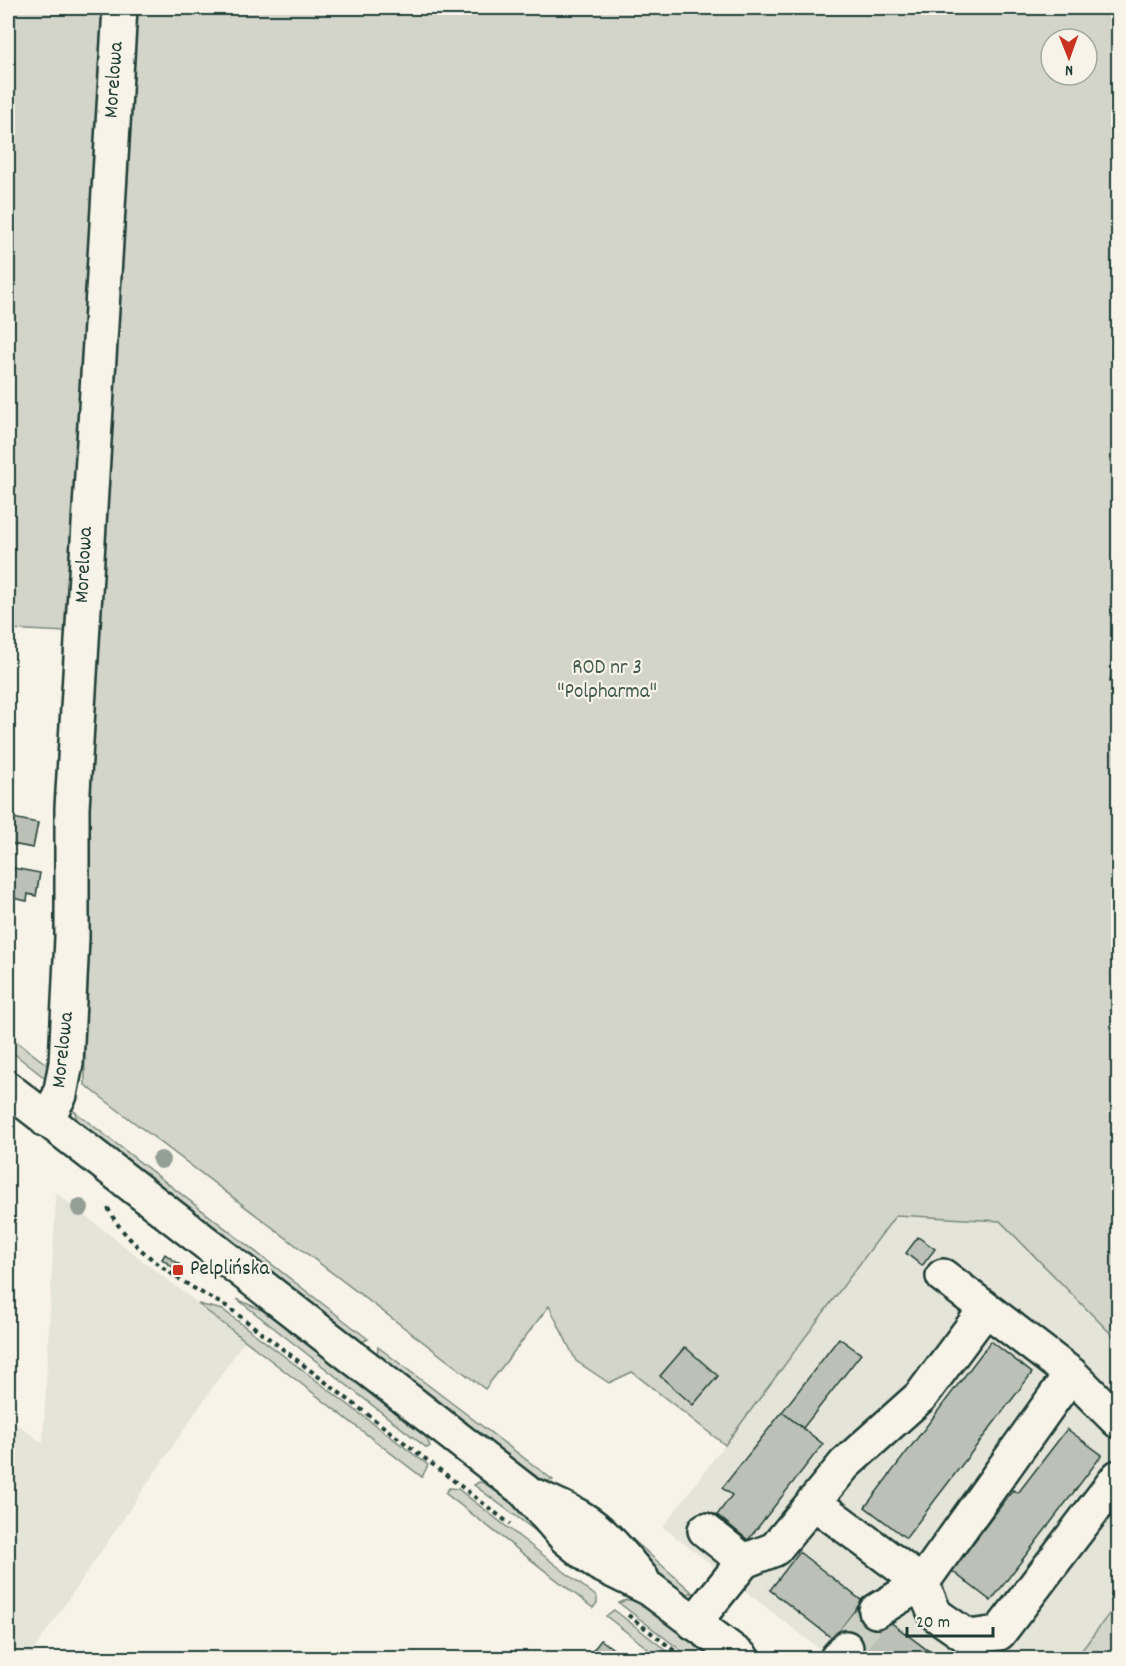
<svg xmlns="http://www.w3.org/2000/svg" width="1126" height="1666" font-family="Dekko,sans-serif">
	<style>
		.built { fill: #e5e4d9 }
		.green { fill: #d3d5ca; stroke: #79897f; stroke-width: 1.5; fill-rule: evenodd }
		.building { fill: #bbc1b6; stroke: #1f3d34; stroke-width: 1.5 }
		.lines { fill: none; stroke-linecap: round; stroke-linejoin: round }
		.minor-tunnel { stroke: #cccfc4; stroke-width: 33; stroke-dasharray: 33 16; stroke-linecap: butt }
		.minor-casing { stroke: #1f3d34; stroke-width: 38 }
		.major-casing { stroke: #1f3d34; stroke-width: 38 }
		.path { stroke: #1f3d34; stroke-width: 4; stroke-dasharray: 4.5 4.5; stroke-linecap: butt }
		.minor { stroke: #f7f3e8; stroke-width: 33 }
		.major { stroke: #f7f3e8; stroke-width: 33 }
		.tree { fill: #949f96 }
		.poi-dot { fill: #c8321e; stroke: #f7f3e8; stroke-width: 2 }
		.labels { text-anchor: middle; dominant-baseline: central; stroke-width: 4.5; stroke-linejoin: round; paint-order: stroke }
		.street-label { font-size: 21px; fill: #1f3d34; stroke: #f7f3e8 }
		.park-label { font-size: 21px; fill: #435b52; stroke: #f7f3e8 }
		.poi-label { font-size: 21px; fill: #1f3d34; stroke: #f7f3e8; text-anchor: start }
	</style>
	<rect width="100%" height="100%" fill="#f7f3e8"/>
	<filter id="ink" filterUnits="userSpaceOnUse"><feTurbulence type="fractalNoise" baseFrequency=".0167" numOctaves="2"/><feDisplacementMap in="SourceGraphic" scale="12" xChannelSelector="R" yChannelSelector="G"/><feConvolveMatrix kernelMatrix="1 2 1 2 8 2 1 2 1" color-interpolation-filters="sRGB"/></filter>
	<g filter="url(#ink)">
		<path class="built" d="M56,1193L245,1340L34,1650L33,1658H8V1418L43,1443Z
			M896,1215L1000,1221L1118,1341V1602L1076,1658H831L663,1527Z"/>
		<path class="green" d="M8,8H106L67,632L8,629Z
			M135,8H1118V1341L1000,1221L896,1215L725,1445L632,1372L609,1383L576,1361L549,1306L485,1389L85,1085L83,859ZM1051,39H1087V75H1051Z
			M8,1035L54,1070L45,1078L8,1049Z
			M74,1111L368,1339L358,1344L80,1127Z
			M237,1299L268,1313L424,1432L430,1446L427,1448Z
			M198,1304L223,1310L428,1465L422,1477Z
			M378,1347L553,1480L544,1482L386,1364L377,1355Z
			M479,1482L489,1484L566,1551L564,1552L474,1485Z
			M449,1488L458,1489L597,1597V1603L593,1608L445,1493Z
			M610,1529H621L693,1593L685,1594L662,1580Z
			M626,1600H635L714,1658H691L619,1603Z
			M1118,1602V1658H1076Z
			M614,1610L676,1658H660L606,1616Z"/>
		<path class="building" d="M1114,635H1118V664H1112Z
			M1112,664H1118V682H1110Z
			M8,817L38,823L33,848L12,844L11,851L8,850Z
			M8,867L40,873L36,896L28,894L27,901L8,897Z
			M918,1237L935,1249L922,1266L906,1253Z
			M165,1254L179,1264L175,1269L162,1259Z
			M839,1338L861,1354L803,1428L782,1412Z
			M991,1341L1032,1373L906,1538L865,1507Z
			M685,1347L718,1376L693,1405L660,1376Z
			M782,1412L823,1444L748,1540L717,1515L732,1495L722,1488Z
			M1067,1429L1102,1455L991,1601L952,1571L1013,1490L1018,1493Z
			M799,1552L862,1601L833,1639L770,1590Z
			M862,1601L930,1652L925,1658H859L833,1639Z
			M601,1640L623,1656L627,1651L638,1658H587Z"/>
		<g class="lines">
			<path class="minor-tunnel" d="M846,1648L876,1611"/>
			<g class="minor-casing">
				<path id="minor" d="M46,1120L60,1095L66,1063L72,938V808L120,8
					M943,1276L1071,1374L1118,1421
					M813,1502L922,1583L935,1614L968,1637L999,1633L1118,1477
					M705,1530L744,1561
					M876,1611L922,1583L1071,1374
					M694,1623L744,1561L775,1549L845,1464L921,1396L985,1310
					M837,1658L846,1648"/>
			</g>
			<g class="major-casing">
				<path id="major" d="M8,1089L525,1491L566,1538L582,1551L599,1564L650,1589L742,1658
					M538,1497C552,1504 568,1510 581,1518C606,1533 623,1557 642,1579"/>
			</g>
			<path class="path" d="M108,1208C127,1249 188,1287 228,1307L510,1524
				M628,1615L684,1658"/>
			<use href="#minor" class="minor"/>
			<use href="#major" class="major"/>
		</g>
		<g class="tree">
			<circle cx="161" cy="1160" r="9"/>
			<circle cx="80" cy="1208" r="9"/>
		</g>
	</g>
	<rect class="poi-dot" x="172" y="1264" width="12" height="12" rx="3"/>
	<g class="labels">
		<g class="street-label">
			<text transform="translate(115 80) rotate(-86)">Morelowa</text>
			<text transform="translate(85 565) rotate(-87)">Morelowa</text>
			<text transform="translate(64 1050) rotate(-84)">Morelowa</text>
		</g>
		<g class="park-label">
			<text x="607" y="669">ROD nr 3<tspan x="607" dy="24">"Polpharma"</tspan></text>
		</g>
		<g class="poi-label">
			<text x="190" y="1270">Pelplińska</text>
		</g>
	</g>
	<rect width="1126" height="1666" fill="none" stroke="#f7f3e8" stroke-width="30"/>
	<rect x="15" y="15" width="1096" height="1636" fill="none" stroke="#1f3d34" stroke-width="2" filter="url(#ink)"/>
	<g transform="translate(1069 57) rotate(179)"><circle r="28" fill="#f7f3e8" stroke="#a1aaa0" stroke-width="1.5"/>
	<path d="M0-4.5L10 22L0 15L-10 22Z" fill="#c8321e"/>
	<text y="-9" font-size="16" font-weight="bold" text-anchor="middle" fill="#1f3d34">N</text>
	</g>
	<path d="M907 1627v9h86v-9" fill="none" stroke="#1f3d34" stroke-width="3"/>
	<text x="916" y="1627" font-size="18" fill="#1f3d34" stroke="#f7f3e8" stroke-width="4.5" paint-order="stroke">20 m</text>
</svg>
